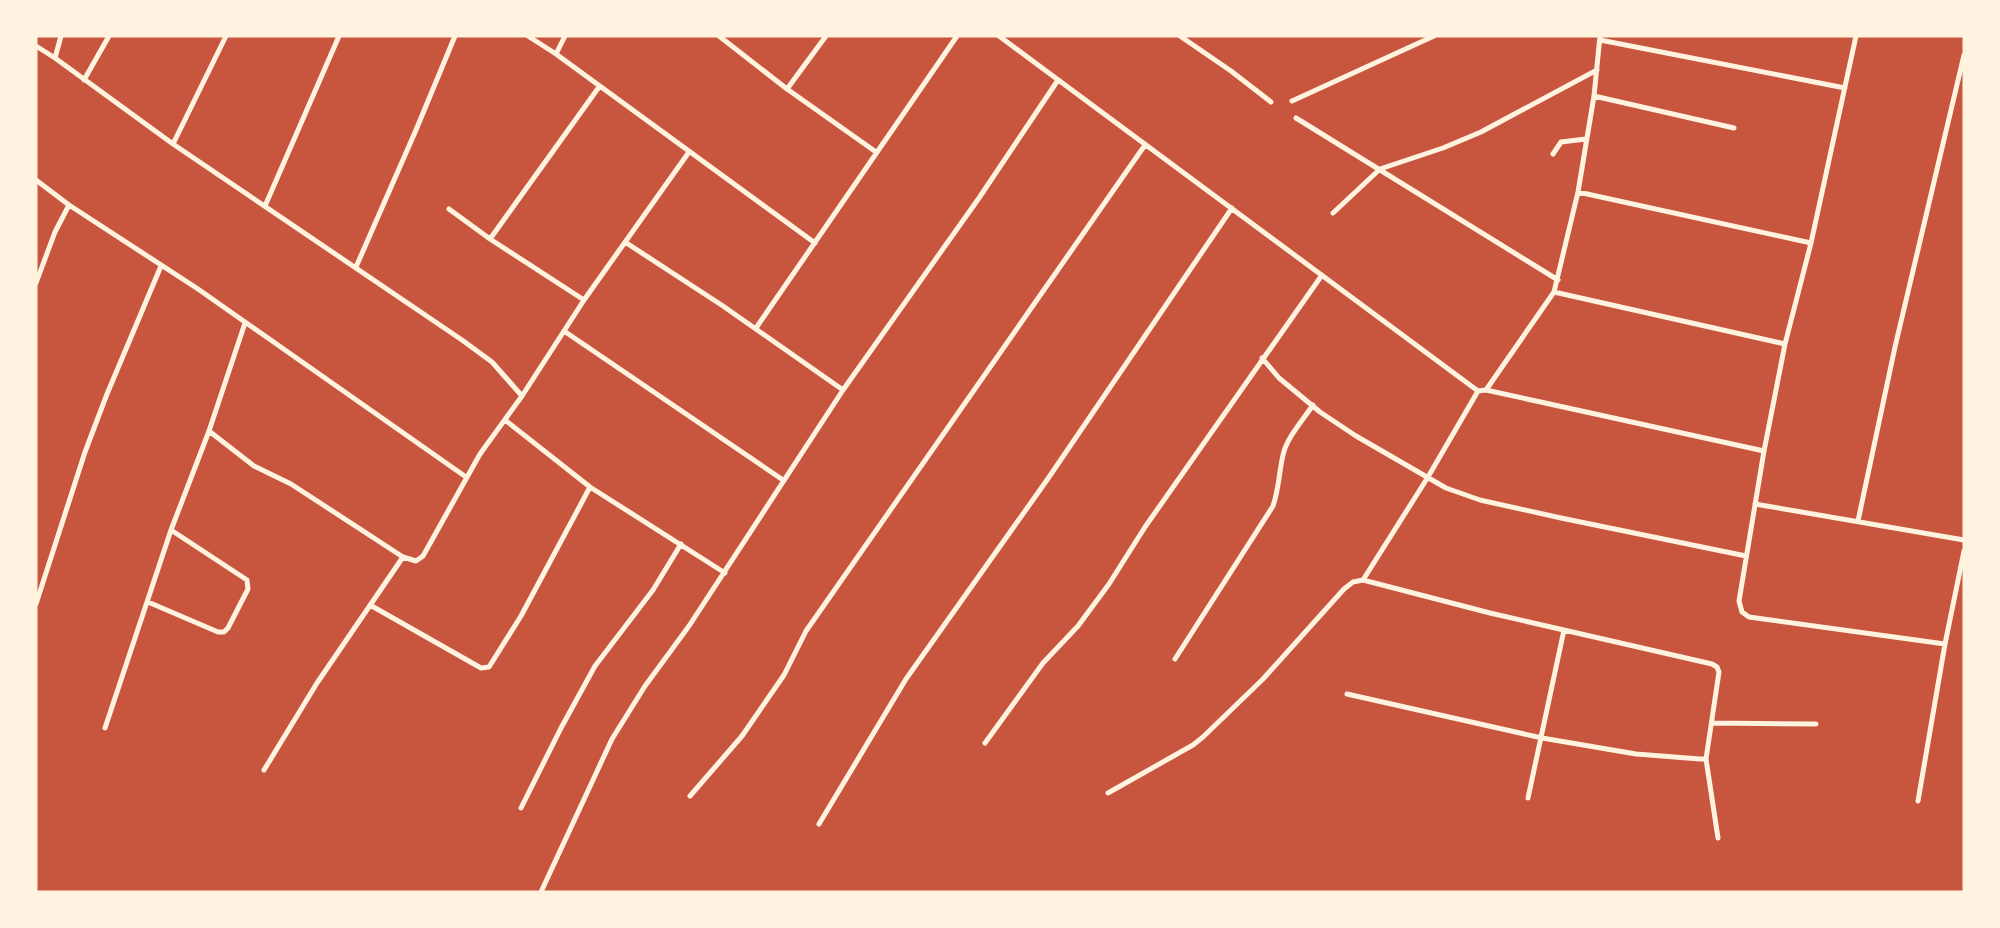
<svg xmlns="http://www.w3.org/2000/svg" width="2000" height="928" font-family="'Open Sans',sans-serif">
	<style>
		.lines { fill: none; stroke-linecap: round; stroke-linejoin: round }
		.minor { stroke: #fff3e0; stroke-width: 5 }
	</style>
	<rect width="100%" height="100%" fill="#c8553d"/>
	<g class="lines">
		<path class="minor" d="M528,36L556,54L815,243
			M719,36L787,89L876,152
			M999,36L1478,391
			M1180,36L1231,71L1271,102
			M1856,36L1811,243L1785,344L1764,451L1739,601L1742,612L1749,617L1945,644L1964,551
			M1600,40L1845,88
			M36,46L55,58L173,144L462,340L492,362L522,396
			M556,54L565,36
			M55,58L61,36
			M84,80L109,36
			M787,89L826,36
			M1594,96L1734,128
			M1292,101L1434,36
			M1296,118L1558,280
			M173,144L226,36
			M1553,154L1561,142L1586,139
			M36,180L69,205L198,289L466,477
			M1578,192L1811,243
			M265,206L339,36
			M449,209L490,239
			M1333,213L1380,169L1443,148L1481,132L1597,70
			M625,242L723,306L843,390
			M356,267L416,130L455,36
			M36,283L55,232L69,205
			M1554,292L1785,344
			M584,300L490,239L599,87
			M756,328L957,36
			M564,331L783,480
			M1262,358L1279,378L1320,412L1356,436L1446,488L1480,500L1561,518L1746,556
			M1486,390L1764,451
			M505,420L590,487L725,573
			M209,431L254,466L291,484L403,557L416,561L423,556L480,454L522,396L584,300L689,152
			M1755,504L1964,540
			M1858,521L1895,347L1964,55
			M1363,580L1428,477L1478,391L1486,390L1554,292L1578,192L1594,96L1600,36
			M148,602L218,632H224L228,628L248,589L247,580L171,530
			M36,604L85,452L107,394L161,266
			M370,605L481,668L489,667L521,616L590,487
			M1175,659L1273,506C1279,489 1279,472 1283,455C1287,437 1303,420 1313,405
			M1712,723L1816,724
			M105,728L171,530L209,431L245,323
			M985,743L1043,663L1078,626L1109,584L1145,527L1322,275
			M1706,759L1718,838
			M264,770L317,683L403,557
			M1108,793L1193,745L1203,737L1263,679L1344,589L1353,582L1363,580L1490,613L1712,664L1717,667L1719,672L1706,759H1700L1636,754L1542,738L1347,694
			M690,796L742,736L784,675L806,631L1145,145
			M1528,798L1564,630
			M1918,801L1945,644
			M521,808L561,728L595,666L653,590L681,544
			M819,824L906,679L1047,480L1232,208
			M541,892L612,739L645,686L689,626L843,390L979,198L1058,80"/>
	</g>
	<rect width="2000" height="928" fill="none" stroke="#fff3e0" stroke-width="75"/>
</svg>
